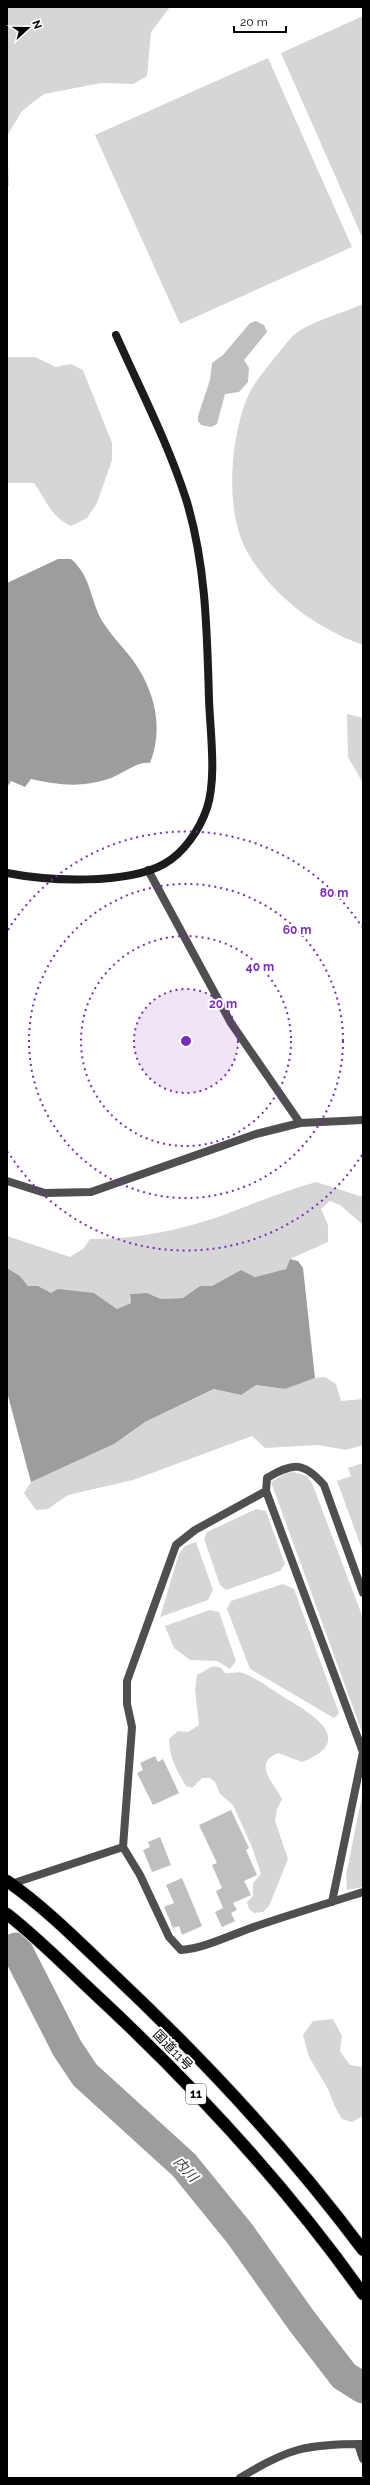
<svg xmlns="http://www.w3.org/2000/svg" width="370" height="2485" font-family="Raleway,'Noto Sans JP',sans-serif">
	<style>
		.green { fill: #d6d6d6 }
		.water { fill: #9d9d9d }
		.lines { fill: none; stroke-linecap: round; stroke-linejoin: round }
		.river { stroke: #9d9d9d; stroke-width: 31 }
		.building { fill: #bfbfbf }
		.highway-casing { stroke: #dbdbdb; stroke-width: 14 }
		.street { stroke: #4f4f4f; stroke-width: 8 }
		.secondary { stroke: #1c1c1c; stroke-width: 8 }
		.highway { stroke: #000; stroke-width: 12 }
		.ring { fill: none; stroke: #7b2cbf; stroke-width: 2; stroke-dasharray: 2 4 }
		.labels { text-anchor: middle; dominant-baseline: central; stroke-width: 4; stroke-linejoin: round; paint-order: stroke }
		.shield { fill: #fff; stroke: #4c4c4c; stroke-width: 1 }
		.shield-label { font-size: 12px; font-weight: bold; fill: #000 }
		.street-label { font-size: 13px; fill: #000; stroke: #fff }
		.water-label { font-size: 14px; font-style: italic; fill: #3e3e3e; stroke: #fff }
		.centre { fill: #7b2cbf; stroke: #fff; stroke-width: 2 }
		.ring-label { font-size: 12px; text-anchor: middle; font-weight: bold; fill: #7b2cbf; stroke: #fff; stroke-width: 4; stroke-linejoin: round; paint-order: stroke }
	</style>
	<rect width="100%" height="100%" fill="#fff"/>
	<path class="green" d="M7,7H170L151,32L147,76L133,84L101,83L44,94L22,111L7,136L9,186L7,187Z
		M363,16V239L281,53Z
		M268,58L352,247L180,324L95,135Z
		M363,304V645C316,628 275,598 249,555C224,515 230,440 247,398C254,382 265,370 276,356C283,348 290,337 299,331C316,320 343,313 363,304Z
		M7,357H35L56,367L71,364L83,370L112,443V460L97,503L87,518L71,526C51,517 46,500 34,483H7Z
		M347,714L363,718V783L348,757Z
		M316,1182L363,1197V1225L340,1205L330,1201L321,1209L328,1225V1242L290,1259L286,1269L255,1277L241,1270L212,1286H200L183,1298L161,1299L147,1293L130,1294L131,1303L117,1309L94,1293H51L38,1286H28L20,1276L7,1268V1236L70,1257L84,1248L90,1239C134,1240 180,1230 221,1216C253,1204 283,1191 316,1182Z
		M325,1377L336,1384L341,1401L363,1399V1445L346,1450L318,1445L265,1448L252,1436L133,1480L68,1495L48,1509L36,1510L24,1493L31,1482L114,1444L145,1422L215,1389L240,1395L256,1385L285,1389L315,1378Z
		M363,1463V1552L337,1481L351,1476L348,1468Z
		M294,1472L307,1476L312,1483L363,1618V1735L271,1482L286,1473Z
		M256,1509L266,1511L285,1564L280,1571L226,1590L220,1585L204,1539L207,1532Z
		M196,1542L213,1590L208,1600L160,1617L179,1554L185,1546Z
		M283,1584L294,1589L339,1713L334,1718L250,1669L227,1609L231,1601Z
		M210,1610L219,1612L236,1661L230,1669L217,1661L190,1660L174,1648L165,1626Z
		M213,1666L221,1668L225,1673C231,1674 237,1671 243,1673C257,1678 272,1690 285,1698C313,1714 357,1741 302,1762L278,1753C251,1764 276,1785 282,1799L277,1809L275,1821L288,1859L269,1906L263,1912L254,1913L249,1909L247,1902L253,1896V1883L261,1874L252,1847L233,1805L220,1794L215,1782L210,1778H202L192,1788L186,1786C177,1771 169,1757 169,1739L178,1731L188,1732L199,1725L195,1690L197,1675Z
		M363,1791V1887L347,1890L346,1875Z
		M333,2019L342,2036L340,2051L350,2065L363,2067V2116L352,2122L342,2119L335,2107L328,2089L309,2057L303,2035L313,2021Z"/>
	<path class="water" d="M58,559H71C91,576 90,599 102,621C111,635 122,646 132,659C155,690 164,728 150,763C136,761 122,775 108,779C82,788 57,785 31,779L25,787L11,781L7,787V583Z
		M290,1259L298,1261L303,1268L315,1378L285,1389L256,1385L241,1395L214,1389L145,1422L114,1444L31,1482L7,1392V1268L20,1276L28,1286H38L51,1293L58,1289L94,1293L117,1309L131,1303L130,1294L147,1293L161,1299L183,1298L200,1286H212L241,1270L255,1277L286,1269Z"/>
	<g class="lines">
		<path class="river" d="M16,1948L67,2048L85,2075L184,2165L240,2234L301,2320L344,2376L363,2388"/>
	</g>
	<path class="building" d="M256,321L264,325L267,332L244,360L249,368L248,382L239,392L225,394L217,424L211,427L201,425L198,421V416L210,380L212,363L223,355L250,323Z
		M155,1756L158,1762L163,1759L179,1793L153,1805L137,1773L143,1770L140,1763Z
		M231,1810L249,1848L246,1850L257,1875L244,1881L251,1895L233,1903L237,1910L231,1913L235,1921L222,1927L215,1912L223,1908L216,1891L222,1888L212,1865L217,1863L199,1825Z
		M160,1837L171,1865L152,1872L143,1850L150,1847L148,1842Z
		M182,1878L202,1926L182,1935L179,1926L173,1928L164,1907L174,1903L166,1885Z"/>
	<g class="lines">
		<g class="highway-casing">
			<path id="highway" d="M7,1881C46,1908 81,1944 116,1977C205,2061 290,2152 363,2250
				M7,1914C38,1938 65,1966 94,1993C192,2084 285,2184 363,2294"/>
		</g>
		<path class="street" d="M148,870L231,1023L300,1123
			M7,1181L45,1193L91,1192L256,1134L300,1123L363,1120
			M266,1491L267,1478C293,1462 304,1462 324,1485L363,1593
			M8,1885L123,1847
			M332,1902L363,1752L266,1491L195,1530L176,1545L127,1681V1704L132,1727L123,1847L140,1875L169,1937L181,1950C205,1948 228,1936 251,1928C288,1915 326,1904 363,1892
			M358,2444L363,2459
			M240,2478C288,2448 307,2444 363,2444"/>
		<path class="secondary" d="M7,873C48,881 126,885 164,864C184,853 200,829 207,808C217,777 210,731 209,699C207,631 206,564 186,499C168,443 140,389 116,335"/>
		<use href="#highway" class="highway"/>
	</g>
	<circle cx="186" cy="1041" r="52" fill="#7b2cbf" fill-opacity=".12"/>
	<g class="ring">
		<circle cx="186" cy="1041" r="52"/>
		<circle cx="186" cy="1041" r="105"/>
		<circle cx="186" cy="1041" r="157"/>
		<path d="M362 1155A210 210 0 0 1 8 1152M8 930A210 210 0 0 1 362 927"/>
	</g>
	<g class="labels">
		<rect class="shield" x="186" y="2084" width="20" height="20" rx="3"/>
		<g class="shield-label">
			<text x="196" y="2094">11</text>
		</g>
		<g class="street-label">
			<text transform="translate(173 2050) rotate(46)">国道11号</text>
		</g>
		<g class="water-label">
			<text transform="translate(186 2169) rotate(47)">内川</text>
		</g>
	</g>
	<circle cx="186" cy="1041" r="6" class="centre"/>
	<g class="ring-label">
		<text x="334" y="897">80 m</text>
		<text x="297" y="934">60 m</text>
		<text x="260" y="971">40 m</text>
		<text x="223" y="1008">20 m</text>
	</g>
	<rect width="370" height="2485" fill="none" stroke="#000000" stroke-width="16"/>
	<g transform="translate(28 28) rotate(69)" stroke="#ffffff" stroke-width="3" paint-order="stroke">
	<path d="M0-3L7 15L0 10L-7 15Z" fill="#000000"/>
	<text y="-6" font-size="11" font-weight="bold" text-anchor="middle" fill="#000000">N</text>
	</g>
	<path d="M234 26v6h52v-6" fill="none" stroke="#000000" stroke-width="2"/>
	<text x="240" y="26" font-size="12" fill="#000000" stroke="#ffffff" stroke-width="3" paint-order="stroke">20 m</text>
</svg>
